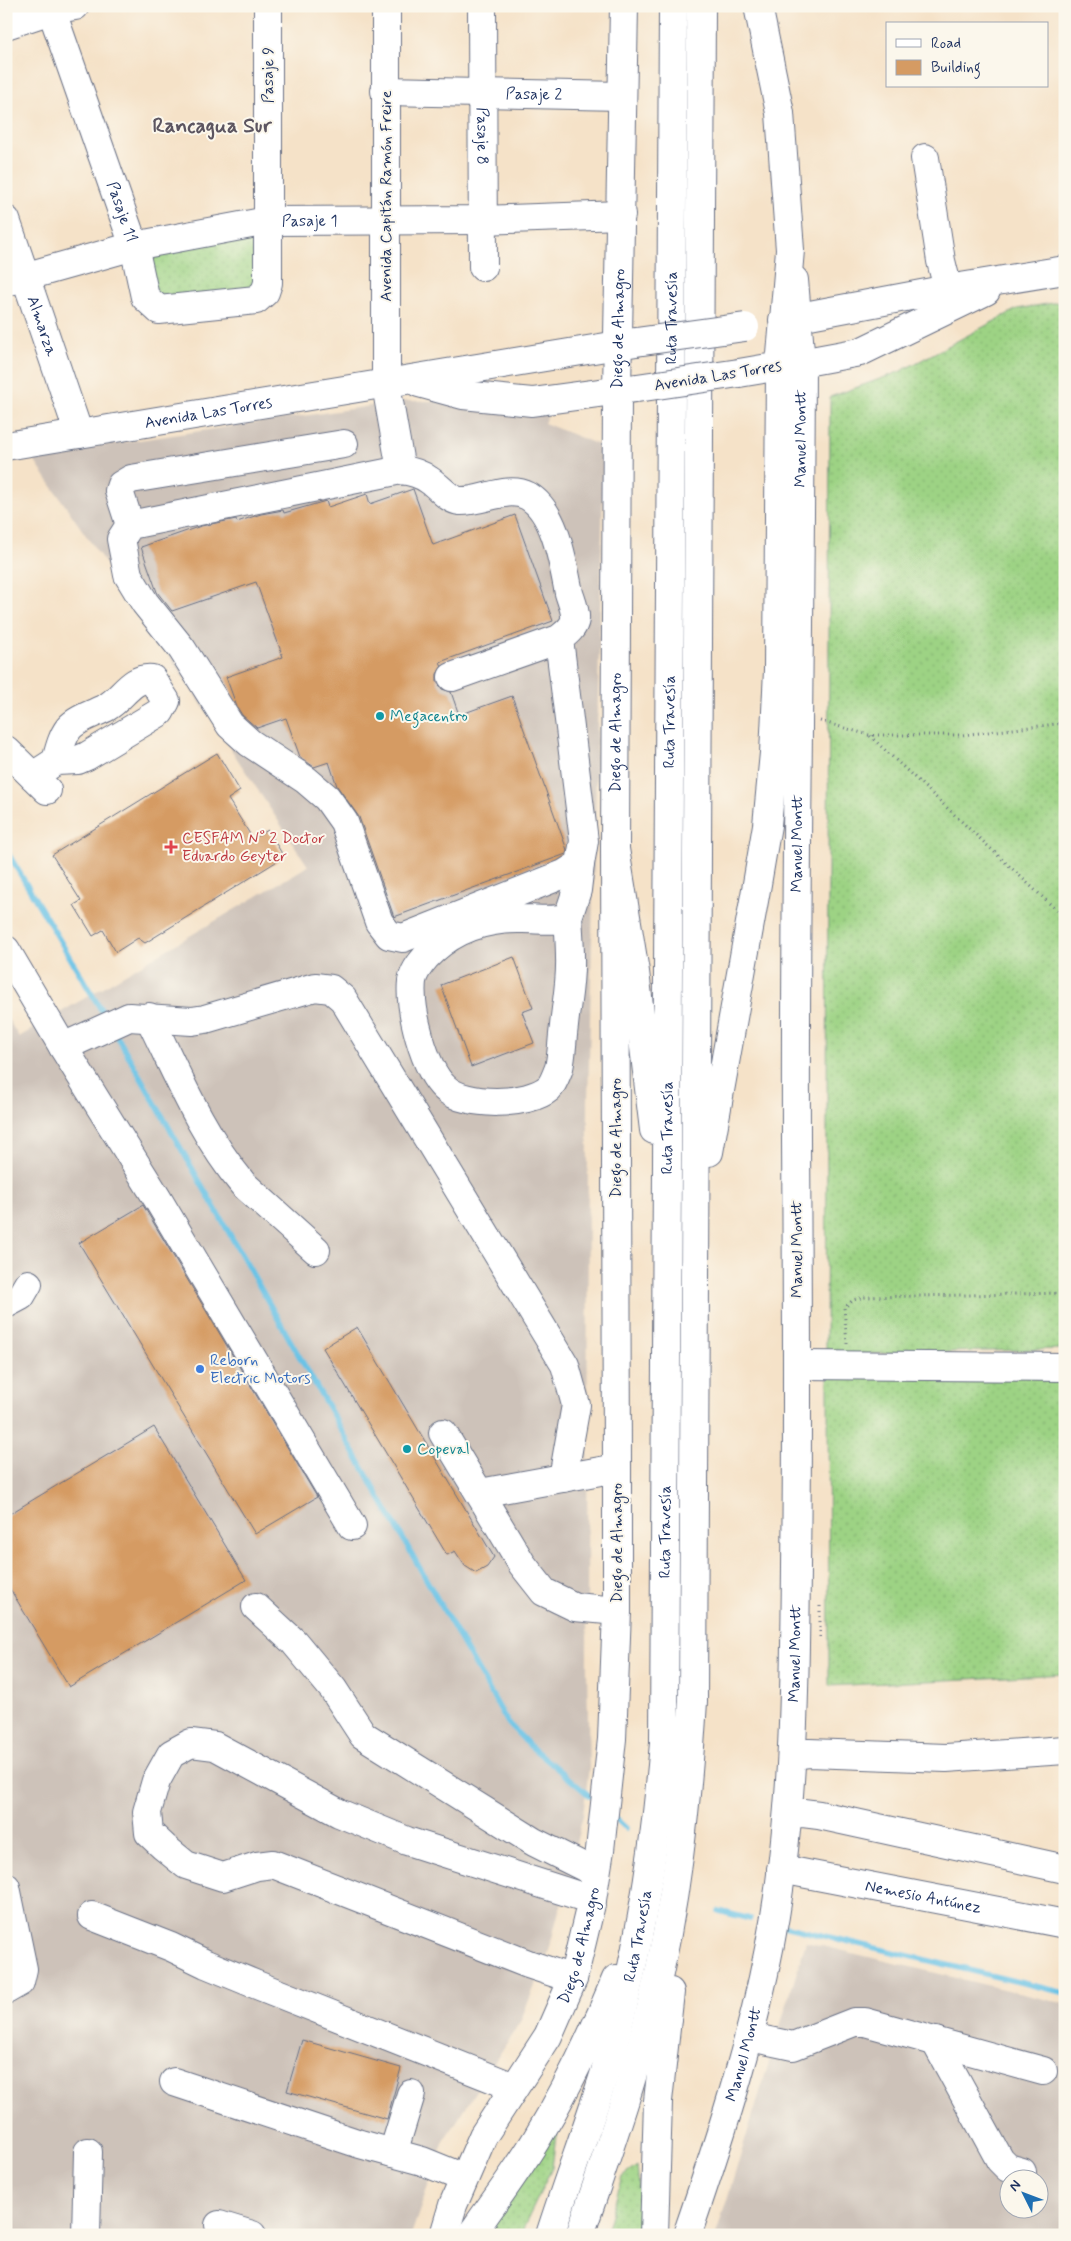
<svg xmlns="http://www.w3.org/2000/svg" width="1071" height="2241" font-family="Mynerve,sans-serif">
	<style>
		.industrial { fill: #cdc2b9; fill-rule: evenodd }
		.grass { fill: url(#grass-dots); stroke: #5c8171 }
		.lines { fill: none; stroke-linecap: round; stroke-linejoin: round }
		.stream { stroke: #69c2e6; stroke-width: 5.5 }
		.building { fill: #d59b63 }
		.minor-casing { stroke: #676e83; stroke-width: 30 }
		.major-casing { stroke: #676e83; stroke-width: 30 }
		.highway-casing { stroke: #676e83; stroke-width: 30 }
		.path { stroke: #676e83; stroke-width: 3; stroke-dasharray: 1 4; stroke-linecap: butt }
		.minor { stroke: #fff; stroke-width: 28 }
		.major { stroke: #fff; stroke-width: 28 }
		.highway { stroke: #fff; stroke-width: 28 }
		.major-bridge-casing { stroke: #676e83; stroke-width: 30; stroke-linecap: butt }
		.major-bridge { stroke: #fff; stroke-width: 28 }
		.culture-dot { fill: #0f9aa8; stroke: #fbf7ec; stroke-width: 2 }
		.health-dot { fill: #e0444e; stroke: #fbf7ec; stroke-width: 2 }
		.shop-dot { fill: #3f7fe0; stroke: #fbf7ec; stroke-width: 2 }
		.labels { text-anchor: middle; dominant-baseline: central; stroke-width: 4; stroke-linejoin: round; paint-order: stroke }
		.street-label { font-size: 16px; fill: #1b2f5e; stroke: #fbf7ec }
		.culture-label { font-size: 16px; fill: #0d838f; stroke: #fbf7ec; text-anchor: start }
		.health-label { font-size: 16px; fill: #be3a42; stroke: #fbf7ec; text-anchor: start }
		.shop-label { font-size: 16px; fill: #366cbe; stroke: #fbf7ec; text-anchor: start }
		.district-label { font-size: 21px; font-weight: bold; fill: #5c5560; stroke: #fbf7ec }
	</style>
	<defs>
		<pattern id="grass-dots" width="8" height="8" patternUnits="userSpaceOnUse" patternTransform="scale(1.25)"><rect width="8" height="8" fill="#9dd384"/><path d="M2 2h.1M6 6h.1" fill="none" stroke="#87b574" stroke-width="1.8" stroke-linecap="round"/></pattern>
	</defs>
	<rect width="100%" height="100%" fill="#fbf7ec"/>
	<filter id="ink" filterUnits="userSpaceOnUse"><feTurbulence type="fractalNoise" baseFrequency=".02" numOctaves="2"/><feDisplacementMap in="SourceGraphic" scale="10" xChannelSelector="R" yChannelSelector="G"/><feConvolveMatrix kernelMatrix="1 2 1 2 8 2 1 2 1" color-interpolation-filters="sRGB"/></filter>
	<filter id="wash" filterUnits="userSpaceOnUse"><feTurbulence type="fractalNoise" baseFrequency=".0096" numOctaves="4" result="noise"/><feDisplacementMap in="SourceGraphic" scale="20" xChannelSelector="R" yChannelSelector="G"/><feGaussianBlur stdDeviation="1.12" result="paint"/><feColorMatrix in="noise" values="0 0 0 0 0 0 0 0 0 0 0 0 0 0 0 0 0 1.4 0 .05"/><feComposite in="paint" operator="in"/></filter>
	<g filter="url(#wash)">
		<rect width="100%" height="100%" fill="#f5e2c8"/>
		<path class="industrial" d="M405,401H440L550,410L544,423L604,447L588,1102L587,1669L589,1767L583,1815L548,1954L520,2022L443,2143L411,2235H6V1016L19,1037L308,866L168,654L31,456Z
			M806,1942L1065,2004V2235H716ZM1008,2178H1038V2208H1008Z"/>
		<path class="grass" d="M267,221L268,283L159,310L134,246Z
			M1065,301V1349L826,1355L830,397L899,372L1017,309Z
			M1065,1365V1674L829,1686L828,1370Z
			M558,2120L552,2168L524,2227L522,2235H486Z
			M637,2166L640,2196L639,2235H605L622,2177Z"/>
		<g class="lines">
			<path class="stream" d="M6,850L106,1018
				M117,1036L508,1723L530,1746L590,1796
				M616,1819L626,1828
				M719,1911L750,1919
				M783,1926L1065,1993"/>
		</g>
		<g id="blocks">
			<path class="building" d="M413,489L433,545L515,515L553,621L440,662L442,666L437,674V682L442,689L451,692L459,715L512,696L567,850L566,854L394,917L359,817L337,786L329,762L314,767L300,757L286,718L257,728L242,715L237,707L226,677L283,657L256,582L172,611L157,592L141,547L201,526L236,519L237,522L261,514L283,510L284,513L326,501L328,507L367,494L370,504Z
				M217,753L240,791L228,799L253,839L268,830L284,857L145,943L138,938L116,952L103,930L93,936L74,905L81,901L52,855Z
				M514,957L533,1008L522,1012L534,1043L471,1067L441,985Z
				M143,1205L317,1497L255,1534L79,1243Z
				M357,1327L494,1557L487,1567L476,1573L465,1566L455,1551L447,1555L323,1348Z
				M154,1427L246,1580L69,1687L6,1582V1516Z
				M302,2040L401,2068L387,2119L287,2091Z"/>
		</g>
	</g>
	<g filter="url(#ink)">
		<use href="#blocks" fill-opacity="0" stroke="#676e83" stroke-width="1"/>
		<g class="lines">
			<g class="minor-casing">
				<g id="minor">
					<path id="s1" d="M50,6L134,246L145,297L159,310L256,300L265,292L268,283V6"/>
					<path id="s2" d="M482,6L483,267"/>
					<path d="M6,25L51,10L75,6"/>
					<path id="s3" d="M385,91L622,96"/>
					<path d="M925,158L941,261L948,289"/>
					<path id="s4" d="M6,220L79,434"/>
					<path id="s5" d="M6,282L134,246L267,221L483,220L621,215"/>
					<path d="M783,320L948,289L1065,270"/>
					<path d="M784,366L860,352L986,291"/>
					<path d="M386,385L401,470"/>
					<path d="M130,525L119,491L121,485L131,479L344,444"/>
					<path d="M452,677L559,639C565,634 574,628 575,619C576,611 571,600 569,593C563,564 556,512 528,496C507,485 482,502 460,501C448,500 439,486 429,480C420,473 411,471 401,470L130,525L121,539L128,575L145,603L182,649L230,725L250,743L306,780L327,798L344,822L379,922L389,935L403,938L564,874L580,864L584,841L559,639"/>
					<path d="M6,750L47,790"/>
					<path d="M33,776L56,761L78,760L87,756L160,712L166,701L152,679C131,677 124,697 107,707C96,713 78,718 69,728C62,737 59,750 56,761"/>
					<path d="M568,917C569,931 570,945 570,958C571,981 566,1004 564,1026C562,1040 562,1055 559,1068C557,1073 553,1084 549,1088C528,1106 465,1107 445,1088C424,1069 409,1009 412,981C414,970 425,957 433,950C458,927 490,918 523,919C539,919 553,922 568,917L577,890L580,864"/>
					<path d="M6,950L63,1047"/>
					<path d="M149,1017C177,1074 202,1135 243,1184L316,1250"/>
					<path d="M6,1304L21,1296L28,1284"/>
					<path d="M798,1365L1065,1367"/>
					<path d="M443,1433L522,1564L544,1592L575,1607L617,1611"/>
					<path d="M480,1493L617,1468"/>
					<path d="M352,1526L157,1198L63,1047L129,1017L192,1021L205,1019L315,987L331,989L343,999L565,1365L576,1405L563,1478"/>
					<path d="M256,1607L294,1642L333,1689L363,1735L534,1842L596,1873"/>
					<path d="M792,1755L809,1753L946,1758L1065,1750"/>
					<path d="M788,1814L803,1813L819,1815L1065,1869"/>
					<path id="s6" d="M781,1869L1065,1924"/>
					<path d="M6,1887L23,1969L20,1982L6,1990"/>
					<path d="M92,1916L171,1947L206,1964L257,1985L514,2087"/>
					<path d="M573,1979L528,1964L273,1864L257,1866L223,1877L186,1865L164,1847L149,1833L147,1812L156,1781L171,1754L191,1743L215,1746L339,1813L407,1841L592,1900"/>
					<path d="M750,2037L793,2046L854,2022H865L1043,2071"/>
					<path d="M935,2041L1000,2160L1008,2168L1022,2172"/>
					<path d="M174,2082L360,2144L422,2161L464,2178"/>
					<path d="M393,2153L411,2094"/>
					<path d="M219,2225L252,2235"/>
					<path d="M86,2235L88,2152"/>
					<path id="s7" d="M687,2235C723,2130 757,2025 775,1916C794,1800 795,1683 796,1566C798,1424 797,1282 796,1140C795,881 800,622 801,363L794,280"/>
				</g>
			</g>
			<g class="major-casing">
				<g id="major">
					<path d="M386,6V385"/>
					<path d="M739,373L780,366L790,250L780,113L758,6"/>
					<path d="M419,383L463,395L532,402L636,388"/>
					<path id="s8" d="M6,446L636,342"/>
					<path id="s9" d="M444,2235L453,2205L483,2136L548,2036L573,1979L592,1900L600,1850L612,1739L617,1611V1468L615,849L617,391L624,6"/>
				</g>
			</g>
			<g class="highway-casing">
				<g id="highway">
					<path d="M615,849L635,972L654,1130"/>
					<path d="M709,1152L757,884L767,825L774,753L778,670L780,366"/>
					<path d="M471,2235C493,2203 516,2173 536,2140C567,2089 593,2035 616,1979"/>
					<path id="s10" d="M550,2235C569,2176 591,2118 609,2059C639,1956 655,1850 664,1743L673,6"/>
					<path d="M580,2235C605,2160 632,2085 651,2008C676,1907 687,1805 693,1701L701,6"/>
					<path d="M654,2235L658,2101L670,1992"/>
				</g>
			</g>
			<path class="path" d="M820,721L869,735H962L1065,723
				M870,736L1065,918
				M847,1344L844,1308L853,1300L864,1297L1065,1293
				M820,1637V1604"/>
			<use href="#minor" class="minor"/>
			<use href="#major" class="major"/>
			<use href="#highway" class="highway"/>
			<g class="major-bridge-casing">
				<path id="major-bridge" d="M636,342L745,327
					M637,388L739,373"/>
			</g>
			<use href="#major-bridge" class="major-bridge"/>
		</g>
	</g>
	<g class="culture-dot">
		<circle cx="380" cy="716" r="5"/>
		<circle cx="407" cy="1449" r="5"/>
	</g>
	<path class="health-dot" d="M168.5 839.5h5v5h5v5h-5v5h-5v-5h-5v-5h5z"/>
	<circle class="shop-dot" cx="200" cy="1369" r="5"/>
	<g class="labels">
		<g class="street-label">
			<text transform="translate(268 75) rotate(-90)">Pasaje 9</text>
			<text stroke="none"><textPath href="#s3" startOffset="149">Pasaje 2</textPath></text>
			<text stroke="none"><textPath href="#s2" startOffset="130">Pasaje 8</textPath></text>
			<text transform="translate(386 196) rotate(-90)">Avenida Capitán Ramón Freire</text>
			<text stroke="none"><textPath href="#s1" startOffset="218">Pasaje 11</textPath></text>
			<text stroke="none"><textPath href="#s5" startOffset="311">Pasaje 1</textPath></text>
			<text stroke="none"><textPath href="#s10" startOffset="1932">Ruta Travesía</textPath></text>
			<text stroke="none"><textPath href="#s4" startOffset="112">Almarza</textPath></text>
			<text stroke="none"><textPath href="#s9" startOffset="1942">Diego de Almagro</textPath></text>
			<text transform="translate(718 376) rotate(-9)">Avenida Las Torres</text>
			<text stroke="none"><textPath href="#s8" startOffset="205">Avenida Las Torres</textPath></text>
			<text stroke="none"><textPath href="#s7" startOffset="1810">Manuel Montt</textPath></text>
			<text stroke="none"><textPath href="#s10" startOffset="1528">Ruta Travesía</textPath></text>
			<text stroke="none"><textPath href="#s9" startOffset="1538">Diego de Almagro</textPath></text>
			<text stroke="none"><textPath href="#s7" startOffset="1405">Manuel Montt</textPath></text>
			<text stroke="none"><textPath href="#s10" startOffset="1122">Ruta Travesía</textPath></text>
			<text transform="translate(616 1138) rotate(-90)">Diego de Almagro</text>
			<text transform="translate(797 1249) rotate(-90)">Manuel Montt</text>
			<text stroke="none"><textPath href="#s10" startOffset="718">Ruta Travesía</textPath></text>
			<text transform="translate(617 1543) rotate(-90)">Diego de Almagro</text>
			<text stroke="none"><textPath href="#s7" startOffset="595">Manuel Montt</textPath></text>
			<text stroke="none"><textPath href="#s6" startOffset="145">Nemesio Antúnez</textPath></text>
			<text stroke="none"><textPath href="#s10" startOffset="312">Ruta Travesía</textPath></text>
			<text stroke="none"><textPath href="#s9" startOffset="322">Diego de Almagro</textPath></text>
			<text stroke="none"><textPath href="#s7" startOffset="190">Manuel Montt</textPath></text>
		</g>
		<g class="culture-label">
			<text x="390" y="716">Megacentro</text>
			<text x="417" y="1449">Copeval</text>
		</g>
		<g class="health-label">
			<text x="182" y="838">CESFAM N° 2 Doctor<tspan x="182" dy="18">Eduardo Geyter</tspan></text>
		</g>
		<g class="shop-label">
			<text x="210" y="1360">Reborn<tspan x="210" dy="18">Electric Motors</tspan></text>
		</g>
		<g class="district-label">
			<text x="212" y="126">Rancagua Sur</text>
		</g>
	</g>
	<rect width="1071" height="2241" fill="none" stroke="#fbf7ec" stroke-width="25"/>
	<rect x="886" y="22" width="162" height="65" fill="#fbf7ec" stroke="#a1a7b3"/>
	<rect x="896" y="39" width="25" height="8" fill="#ffffff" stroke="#a1a7b3"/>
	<text x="931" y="48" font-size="15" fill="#1b2f5e">Road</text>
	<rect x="896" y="60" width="25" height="15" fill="#d59b63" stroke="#a1a7b3"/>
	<text x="931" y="72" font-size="15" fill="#1b2f5e">Building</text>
	<g transform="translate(1024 2194) rotate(312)"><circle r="24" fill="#fbf7ec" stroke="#a1a7b3"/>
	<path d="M0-4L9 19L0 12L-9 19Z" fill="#1f6fb2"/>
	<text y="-8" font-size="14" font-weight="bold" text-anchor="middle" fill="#1b2f5e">N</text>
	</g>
</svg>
